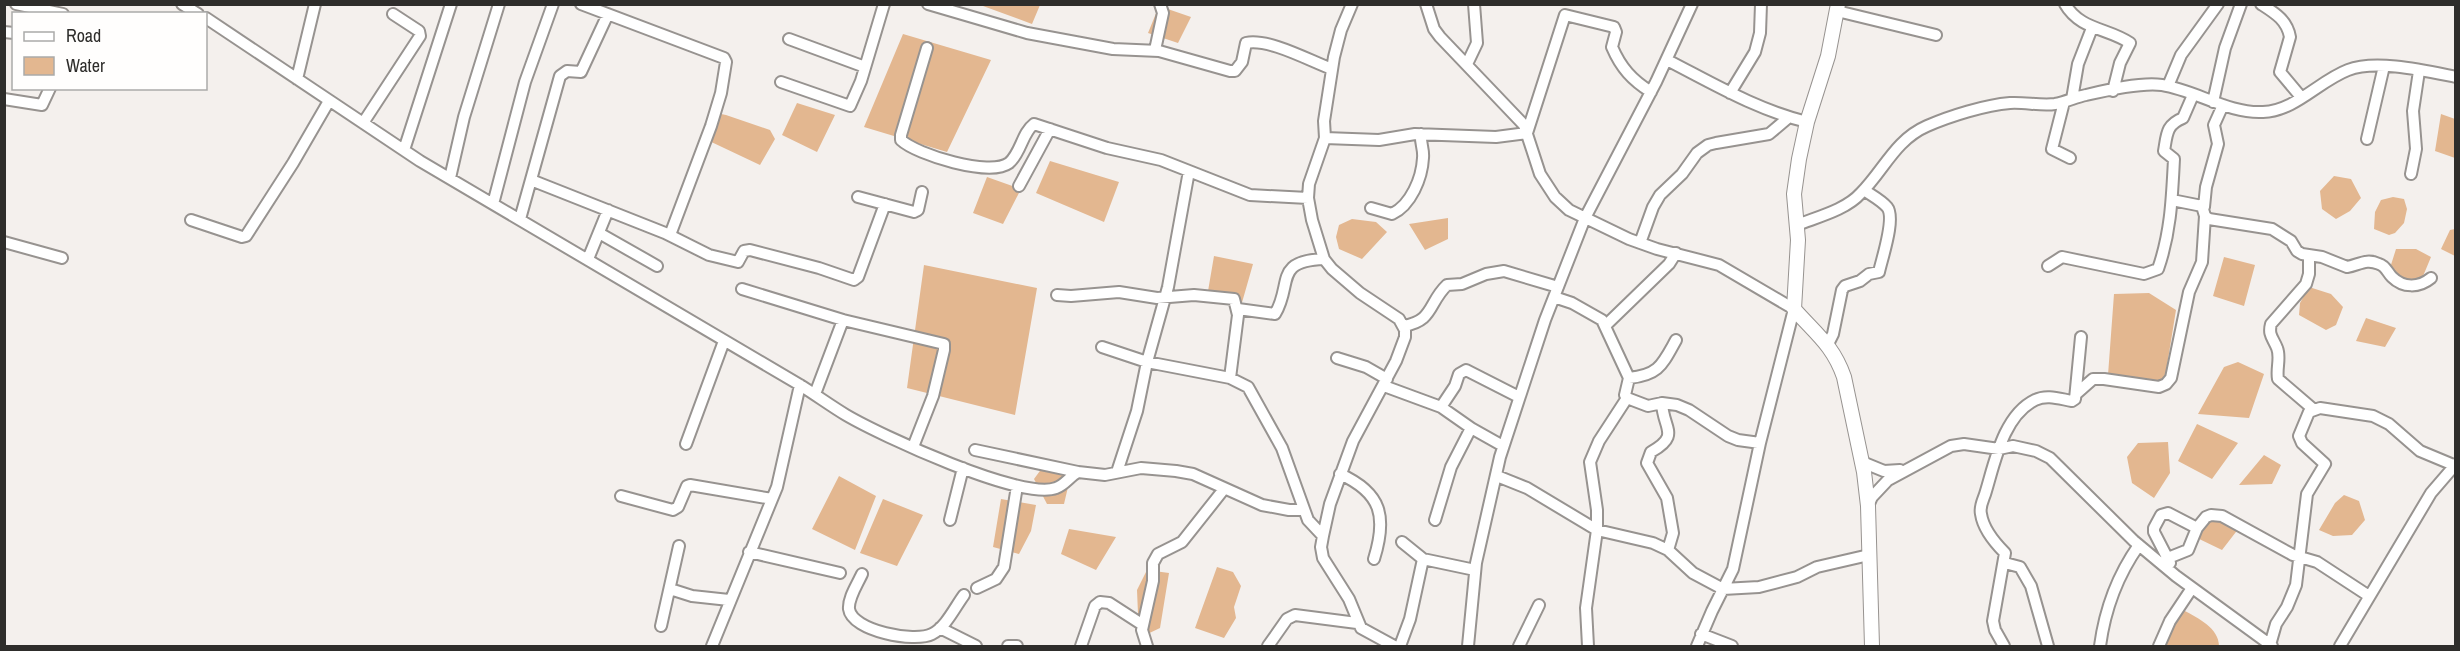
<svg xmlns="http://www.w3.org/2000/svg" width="2460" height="651" font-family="'Archivo Narrow',sans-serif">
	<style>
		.water { fill: #e3b790 }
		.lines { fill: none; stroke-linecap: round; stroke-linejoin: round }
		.minor-casing { stroke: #979390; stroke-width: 14 }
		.major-casing { stroke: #979390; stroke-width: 16 }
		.minor { stroke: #fff; stroke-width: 10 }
		.major { stroke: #fff; stroke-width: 14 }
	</style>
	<rect width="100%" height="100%" fill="#f4f0ed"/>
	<path class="water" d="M984,4H1040V5L1032,24L983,6Z
		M1159,6L1191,17L1178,43L1148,33Z
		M903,34L991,60L947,152L864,127Z
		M797,103L835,115L817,152L782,135Z
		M711,112L726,115L770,130L775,139L760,165L705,139V128Z
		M2441,114L2455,119V158L2435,151Z
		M1050,161L1119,182L1104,222L1036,193Z
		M2334,176L2351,179L2361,198L2350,211L2336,219L2322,209L2320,191Z
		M987,177L1021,189L1003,224L973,213Z
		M2393,197L2404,199L2407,209L2404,223L2395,233L2389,235L2374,229L2375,212L2381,200Z
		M1448,218V239L1425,250L1409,224Z
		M1352,219L1376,222L1387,232L1362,259L1339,249L1336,237L1339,225Z
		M2455,229H2456L2455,256L2441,249L2450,230Z
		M2396,249H2416L2431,257L2421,281H2398L2390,268Z
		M1214,256L1253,264L1241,306L1207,297Z
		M2224,257L2255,265L2244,306L2213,296Z
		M924,265L1037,288L1015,415L907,388Z
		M2309,287L2331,294L2343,307L2336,325L2326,330L2299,315L2300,303Z
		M2149,293L2176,310L2164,384L2108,375L2114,294Z
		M2366,318L2396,328L2385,347L2356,341Z
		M2238,362L2264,374L2249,418L2198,414L2224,367Z
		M2197,424L2238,443L2212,479L2178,461Z
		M2168,442L2170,473L2154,498L2132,483L2127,457L2138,443Z
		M2264,455L2281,465L2272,484L2239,485Z
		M1045,464L1072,470L1064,504H1047L1034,479Z
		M839,476L876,496L855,550L812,529Z
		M2344,495L2359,501L2365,520L2352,535L2333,536L2319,530L2335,503Z
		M883,499L923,515L897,566L860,553Z
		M1001,499L1036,505L1031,531L1019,554L993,547Z
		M2204,518L2224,520L2239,528L2222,550L2193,536Z
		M1069,529L1116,537L1096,570L1061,554Z
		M1217,567L1233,572L1241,586L1234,607L1236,618L1224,638L1195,628Z
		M1147,570L1169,573L1160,628L1139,638L1137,590Z
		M2183,610C2198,618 2219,628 2219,646H2160L2162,640Z"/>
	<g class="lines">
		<g class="minor-casing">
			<path id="minor" d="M16,4L63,14
				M182,4L198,14
				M581,4L724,58L726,62L721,93L711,126L670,235
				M928,4L1027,33L1113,49L1159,51L1230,71H1235L1242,62L1246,43C1269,38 1310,61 1332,69
				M1352,4L1341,30L1334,57L1324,121L1325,138L1309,184L1308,198L1312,220L1324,259L1332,269L1360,293L1399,319L1405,330V337L1396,361L1353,441L1330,504L1323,536L1321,547L1323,558L1349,599L1361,628L1394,646
				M1426,4L1434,29L1440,37L1524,125L1540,174L1555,197L1569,210L1629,239L1657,249L1719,265L1794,309L1760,443L1733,569L1712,611L1697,646
				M2065,4C2080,30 2108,28 2130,43L2120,63L2113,91
				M2261,4C2275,13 2287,20 2290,37L2280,72L2301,97
				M1837,11L1936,35
				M206,18L420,161L800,385C816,395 831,406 846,415C880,435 1022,501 1056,488C1065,485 1070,476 1078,472L1105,475L1141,468L1176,471L1193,474L1262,505L1289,510H1304
				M4,32L14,33
				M789,39L865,67
				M927,48L901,135V140C917,155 990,177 1009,163C1021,153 1022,133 1034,124L1107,148L1161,160L1250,195L1308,198
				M1155,50L1163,13L1160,4
				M1667,60C1712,83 1757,110 1807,122
				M1467,64L1477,43L1474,4
				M297,79L315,4
				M781,82L850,106L861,81L884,4
				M2168,86L2181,55L2218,4
				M1730,93L1755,52L1760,33L1761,4
				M4,99L42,105L50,88
				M2072,99L2078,64L2092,28
				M2064,102L2052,149L2070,158
				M2213,102L2225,48L2241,4
				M363,123L420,36L419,31L393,14
				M1325,138L1379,140L1415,134L1496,137L1527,133L1565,15L1614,27L1616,32L1612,47C1621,68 1632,80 1651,92
				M2367,139L2384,66
				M404,150L451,4
				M1189,171L1168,287L1147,362L1230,378L1248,387L1282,448L1308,520L1323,536
				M2411,174L2416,149L2413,111L2419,71
				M450,178L464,117L499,4
				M531,180L665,233L709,255L738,262L744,251L750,250L819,268L854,280L858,277L885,204
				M1019,186L1050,129
				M858,197L914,212L918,210L922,192
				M2172,200L2202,206L2205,216L2209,219L2272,229L2291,241L2297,251L2302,254L2322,257L2347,267C2359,265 2366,258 2379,264C2386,266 2387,272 2392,277C2403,288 2419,288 2431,278
				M493,204L525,82L553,4
				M2204,207L2206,187L2218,144L2214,125L2223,105
				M1371,208L1392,214C1411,205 1422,178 1423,158C1424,149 1420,143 1421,134
				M520,219L560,76L567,71L581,72L608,14
				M191,220L242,237L246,236L293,163L329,101
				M1797,225C1817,217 1846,210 1861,193C1884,170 1895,140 1927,126C1950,116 1985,105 2010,103C2025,102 2041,106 2055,104C2066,102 2076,97 2086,95C2107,90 2141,82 2162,85C2195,90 2229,114 2263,112C2295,111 2319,81 2348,70C2376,59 2426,71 2456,77
				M599,233L657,266
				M4,242L62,258
				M1640,243L1653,207L1660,195L1682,174L1697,153L1708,145L1716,143L1769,134L1788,118
				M2309,255V274L2306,284L2271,324C2268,335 2273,338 2277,348C2281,357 2276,369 2278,379L2313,409
				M588,259L608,210
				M2048,266L2062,257L2144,274L2158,269C2171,232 2172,197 2174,159L2164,151C2167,134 2166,125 2183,118L2193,95
				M742,289L843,320L944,344V350L933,396L913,447
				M1057,295L1071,296L1119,292L1157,298L1194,295L1234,299L1238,315L1230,378
				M1554,297L1572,303L1602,320L1629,378L1625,395L1627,398L1648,406L1662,403L1677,405L1689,410L1728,436L1738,440L1760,443
				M1238,309L1275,314C1293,284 1273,261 1324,259
				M1403,326C1434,321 1428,303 1447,285L1462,284L1486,274L1504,271L1558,287
				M1605,326L1669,264L1676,253
				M1828,344L1833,334L1842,290L1845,286L1860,281L1869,274L1879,272C1882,258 1896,218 1887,207C1881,200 1871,195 1864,190
				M1102,347L1147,362L1137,411L1117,472
				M1337,358L1366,367L1387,379
				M1629,378C1659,375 1662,365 1676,340
				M1384,386L1441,407L1471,428L1451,467L1435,520
				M815,394L843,320
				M2076,394L2093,379H2104L2159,387L2166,384L2171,378L2189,292L2202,262L2205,216
				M1662,403C1663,429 1681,435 1651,452L1647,463L1667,498L1673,533L1668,550
				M1441,407L1455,386L1459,374L1466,370L1519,397
				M1471,428L1503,446
				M686,444L724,341
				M975,450L1078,472
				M1862,462L1884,471L1900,470
				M1340,474C1382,493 1387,517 1374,559
				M1497,476L1527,488L1597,530L1653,543L1668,550L1693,573L1723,589L1759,587L1797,577L1817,567L1869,555
				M621,496L673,510L678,507L687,486L690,485L772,499
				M1868,506L1872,497L1888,480L1951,446L1964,444L1999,449L2013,446L2036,451L2050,458L2134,541L2176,576L2272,646
				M950,520L963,468
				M1402,542L1423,559L1475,570
				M749,552L840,573
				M2168,558L2188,550L2197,528L2206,517L2211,515L2222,516L2293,555L2317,562L2369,596
				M2005,563L2020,567L2031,586L2048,646
				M2170,563L2154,532V528L2161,515L2168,513L2197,528
				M862,574C857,585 848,598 849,609C852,631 915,643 932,634C946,627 955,607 964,595
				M977,588L996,579L1004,567L1017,486
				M670,589L692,596L729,600
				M661,626L679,546
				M940,628L976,646
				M1701,634L1732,646
				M2270,645L2276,624L2287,607L2296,585L2307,494L2325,464L2302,443L2299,436L2309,412L2320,408L2373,416L2389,424L2420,451L2456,466
				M712,646L777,487L800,385
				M1008,646H1017
				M1081,646L1095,606L1100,602L1109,603L1143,625
				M1147,646L1142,630L1153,581V563L1158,554L1182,542L1224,489
				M1268,646L1287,619L1295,615L1357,623
				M1400,646L1410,619L1423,559
				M1468,646L1476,563L1500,457L1545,320L1585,218L1656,82L1692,4
				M1519,646L1539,605
				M1588,646L1586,608L1597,530V510L1590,462L1599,441L1627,398
				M2004,646L1995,630L1993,621L2005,553C1995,543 1983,528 1981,514C1979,506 1984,499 1986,491C1995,461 2004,415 2035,400C2047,394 2060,399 2072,401L2075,399L2081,337
				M2100,646C2105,609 2117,576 2139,545
				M2159,646L2170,621L2192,588
				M2340,646L2431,493L2456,464"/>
		</g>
		<g class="major-casing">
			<path id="major" d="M1838,4L1828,56L1807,122L1799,159L1794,194L1798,240L1794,309C1815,333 1833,345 1844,377L1864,472L1868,506L1872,646"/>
		</g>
		<use href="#minor" class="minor"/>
		<use href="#major" class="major"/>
	</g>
	<rect width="2460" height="651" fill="none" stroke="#2e2d2b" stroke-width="12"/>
	<rect x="12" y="12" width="195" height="78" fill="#fffefd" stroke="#abaaa9" stroke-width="1.5"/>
	<rect x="24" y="32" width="30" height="9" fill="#ffffff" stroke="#abaaa9" stroke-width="1.5"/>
	<text x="66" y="42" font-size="18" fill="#2e2d2b">Road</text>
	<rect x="24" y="57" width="30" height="18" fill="#e3b790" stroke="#abaaa9" stroke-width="1.5"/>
	<text x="66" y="72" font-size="18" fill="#2e2d2b">Water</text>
</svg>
